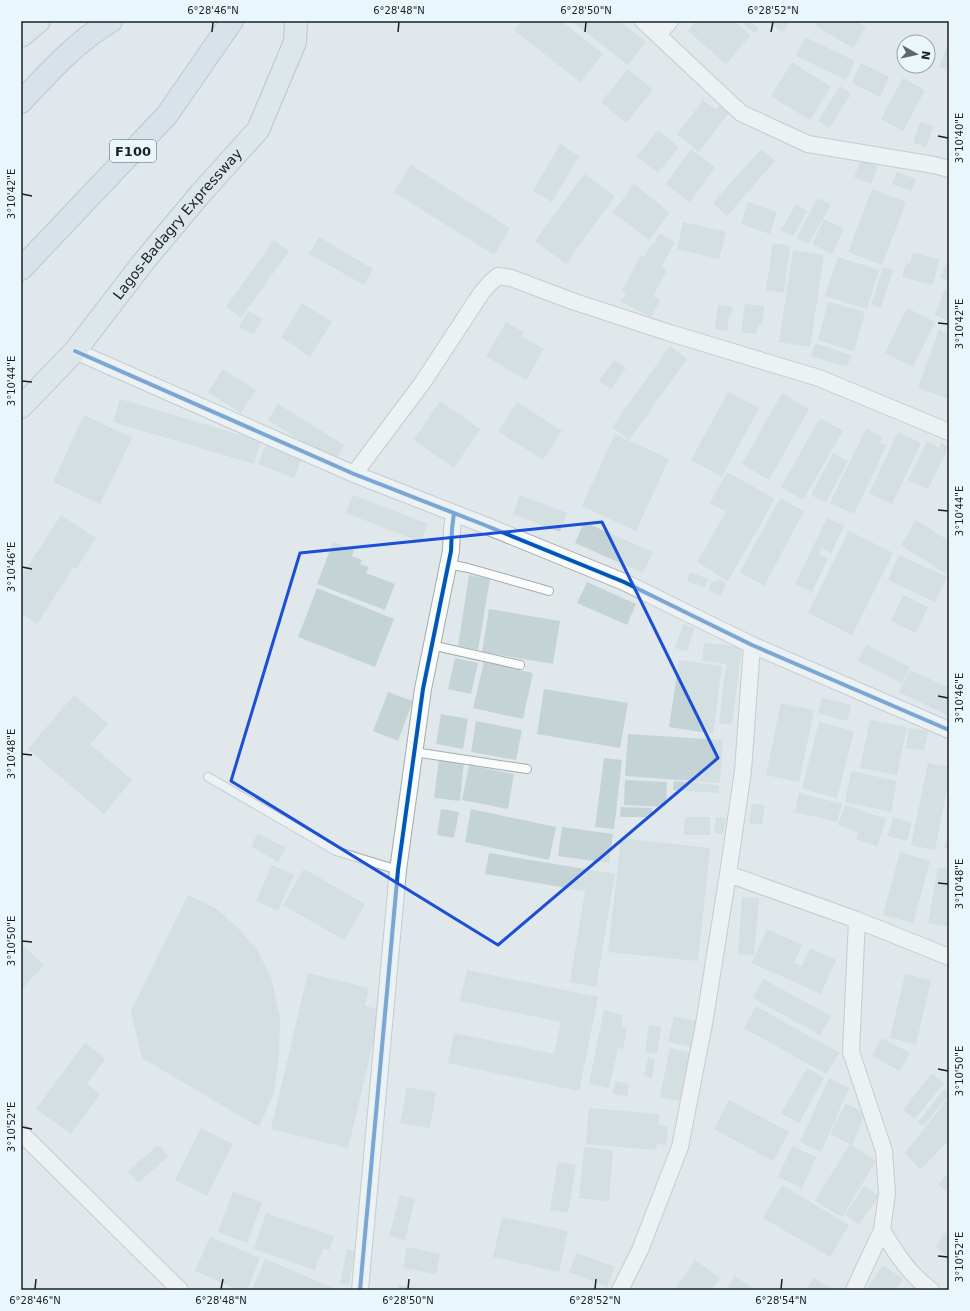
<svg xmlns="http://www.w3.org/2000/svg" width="970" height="1311" font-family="'DejaVu Sans',sans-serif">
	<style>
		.building { fill: #c4d4d6 }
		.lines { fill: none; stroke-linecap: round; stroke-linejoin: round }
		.service-casing { stroke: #a5abad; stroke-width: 10 }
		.minor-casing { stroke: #a5abad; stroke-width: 18 }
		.primary-casing { stroke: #8ba0ae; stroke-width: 24 }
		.trunk-casing { stroke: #8ba0ae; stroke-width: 24 }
		.service { stroke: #fafcfc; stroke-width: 8 }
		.minor { stroke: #fafcfc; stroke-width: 16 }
		.primary { stroke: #d9e5ec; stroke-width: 22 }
		.trunk { stroke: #cedce6; stroke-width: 22 }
		.cycleway-casing { stroke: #e9f7fd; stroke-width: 6 }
		.cycleway { stroke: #0057b8; stroke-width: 4 }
		.marked { fill: none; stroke: #1d4ed8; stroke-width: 3; stroke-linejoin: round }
		.ticks { fill: none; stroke: #1b2022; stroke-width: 1.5 }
		.labels { text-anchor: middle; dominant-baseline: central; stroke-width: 3; stroke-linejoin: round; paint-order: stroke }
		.shield { fill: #e9f7fd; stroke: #596064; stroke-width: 1 }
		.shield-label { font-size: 13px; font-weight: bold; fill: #1b2022 }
		.street-label { font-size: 14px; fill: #1b2022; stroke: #e9f7fd }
		.neatline { fill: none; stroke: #1b2022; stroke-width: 1.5 }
		.ticks-label { font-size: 10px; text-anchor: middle; fill: #1b2022 }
	</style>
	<rect width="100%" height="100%" fill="#e0e8eb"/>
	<path class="building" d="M521,21H561L603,54L580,82L514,30Z
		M571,21H619L646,42L628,65Z
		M696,21H734L751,35L726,64L688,31Z
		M747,21H749L758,28L755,33L744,25Z
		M767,21H790L782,32Z
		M819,21H855L866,27L853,48L816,26Z
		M805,37L855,61L846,80L796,56Z
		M949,41V70L939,67Z
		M792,62L831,87L810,120L771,96Z
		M861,63L889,77L880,97L852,83Z
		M628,69L653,90L626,123L601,102Z
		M903,78L925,90L903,131L881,119Z
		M840,86L851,94L829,128L818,121Z
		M703,100L716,110L719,106L729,113L699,152L677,134Z
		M920,122L933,126L926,147L913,143Z
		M658,130L679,147L658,173L637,157Z
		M560,144L579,156L552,202L533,191Z
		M691,149L715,167L690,202L666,184Z
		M761,149L775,161L727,216L713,203Z
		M861,160L878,166L871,184L854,177Z
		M411,165L510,228L494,255L394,192Z
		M897,172L916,179L911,191L892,184Z
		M584,174L615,196L566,264L535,241Z
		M634,184L670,213L649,240L613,212Z
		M872,189L906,202L882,265L848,252Z
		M818,198L831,205L808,244L796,238Z
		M748,202L777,212L770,234L741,224Z
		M796,204L807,211L793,237L781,230Z
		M824,219L844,229L832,254L812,244Z
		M683,222L726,232L719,259L677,249Z
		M659,233L675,242L661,267L667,270L653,296L660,300L651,317L621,302L626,293L622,291L641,255L644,257L652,243L654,244Z
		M319,237L373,269L364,285L309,254Z
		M274,240L289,251L241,318L226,307Z
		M773,243L790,246L784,293L766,290Z
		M793,250L824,255L810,347L779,342Z
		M913,253L939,259L933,285L902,277L906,263L910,264Z
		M838,257L879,270L867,309L825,296Z
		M949,258V282L940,278Z
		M883,267L893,270L881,308L871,305Z
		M945,289L949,290V321L935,315Z
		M828,302L865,312L854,351L818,340Z
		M302,303L332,322L310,357L281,337Z
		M745,304L764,306L762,325L758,324L756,334L741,332Z
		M718,305L733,307L731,315L729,314L727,331L715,329Z
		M907,308L935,322L913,367L885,353Z
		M248,311L263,319L253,335L239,327Z
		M506,322L523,332L521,336L544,349L526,380L486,356Z
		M939,330L949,334V399L918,388Z
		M815,343L851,355L847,367L811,356Z
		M670,346L687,359L629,440L612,427Z
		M614,360L626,368L611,389L599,381Z
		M223,369L256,390L241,413L208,392Z
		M728,392L759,408L722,477L691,460Z
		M782,393L809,409L769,480L742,464Z
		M120,399L261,441L254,464L113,422Z
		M440,401L480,429L454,468L414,440Z
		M517,402L562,431L543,460L498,431Z
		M278,404L344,445L335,461L268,420Z
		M84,415L132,438L100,504L53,482Z
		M820,418L843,431L803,500L781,487Z
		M866,429L882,437L880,442L887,445L854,514L830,503Z
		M898,432L921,443L892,504L869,493Z
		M615,434L669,459L636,531L582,506Z
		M267,441L303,455L294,478L258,464Z
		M927,441L939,448L941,443L949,447L928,489L908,480Z
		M833,453L848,461L826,503L811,495Z
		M727,472L775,499L728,581L697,562L726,512L710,503Z
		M353,495L428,524L421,542L346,513Z
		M520,495L567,513L560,532L513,514Z
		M780,498L804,511L764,586L740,572Z
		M61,515L96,538L76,569L73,568L37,624L21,614V577Z
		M827,518L844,526L831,553L822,548L819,554L828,558L812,592L795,584Z
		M916,520L949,541V567L945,573L901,545Z
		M584,522L653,552L643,573L575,543Z
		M849,531L893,553L852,635L808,613Z
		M333,542L354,550L352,556L362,560L360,564L369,567L366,573L395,584L385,610L317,584Z
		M899,555L947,577L935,602L888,580Z
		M690,572L708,579L705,588L687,581Z
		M469,575L490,579L478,650L458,646Z
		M717,579L726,583L721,596L708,590L712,581L716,582Z
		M587,582L636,604L627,625L577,603Z
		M317,588L394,619L375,667L298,637Z
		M903,595L928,607L916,633L891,621Z
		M489,609L560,621L553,664L482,652Z
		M683,624L694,628L687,651L675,648Z
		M704,643L742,647L732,725L719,723L726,664L702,661Z
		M866,645L910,667L902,683L858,661Z
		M455,658L478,663L471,694L448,689Z
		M679,660L722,666L713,734L669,727Z
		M484,662L533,673L523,719L473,708Z
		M910,670L949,688V716L899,692Z
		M544,689L628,703L620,748L537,734Z
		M388,692L413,701L398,741L373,731Z
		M74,695L108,724L90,744L132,780L104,814L28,749Z
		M822,698L851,705L847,721L818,713Z
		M781,703L814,710L799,782L766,775Z
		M441,714L468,719L463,749L436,744Z
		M870,720L907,727L897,775L860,768Z
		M476,721L522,730L516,760L471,752Z
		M819,722L854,731L837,798L802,789Z
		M909,728L928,731L924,751L906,748Z
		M628,734L723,740L720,783L625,776Z
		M604,758L622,760L614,829L595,827Z
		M439,759L464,762L460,801L434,798Z
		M928,763L949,767V779L935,850L911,845Z
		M469,765L514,774L508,809L462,800Z
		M851,771L897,781L891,812L845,802Z
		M625,780L667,782L666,807L624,805Z
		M674,781L719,785V793L673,790Z
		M799,793L842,804L837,822L795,812Z
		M752,804L765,805L762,825L749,823Z
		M845,805L886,819L877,846L856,839L858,832L838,825Z
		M621,807L652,808V817H620Z
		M441,809L459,812L454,838L437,835Z
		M471,809L556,827L549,860L465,842Z
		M685,817H710V835H684Z
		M716,817L726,818L723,834L714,833Z
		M893,817L912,823L907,841L888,836Z
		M562,827L613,834L609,863L558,856Z
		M258,833L286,848L278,862L251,846Z
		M949,833V849L944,847Z
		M621,838L710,848L698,961L608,952Z
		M900,852L930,861L913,923L883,915Z
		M489,853L615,874L596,987L570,982L585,891L485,874Z
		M272,865L294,875L278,911L256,901Z
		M938,867L949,869V927L928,923Z
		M304,869L365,904L344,940L283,905Z
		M188,895L215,908L237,927L257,950L271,977L280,1017L279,1055L274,1093L259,1127L142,1058L131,1011Z
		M742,897L759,898L754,955L738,954Z
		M767,929L802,945L794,963L802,966L810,948L836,960L821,994L752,963Z
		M21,944L44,965L21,990Z
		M467,970L598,997L579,1091L448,1063L454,1033L554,1054L561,1022L460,1001Z
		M308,973L369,988L365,1006L381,1010L348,1148L271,1129Z
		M905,974L931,980L916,1044L890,1038Z
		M763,979L831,1016L820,1035L753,998Z
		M756,1006L839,1053L826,1074L744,1028Z
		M604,1010L623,1015L621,1027L627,1028L623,1049L618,1048L609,1088L589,1084Z
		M674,1016L697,1022L692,1047L668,1042Z
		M649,1025L661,1027L657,1054L645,1052Z
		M882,1038L910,1053L900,1071L872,1056Z
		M85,1043L105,1059L87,1084L100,1094L71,1134L36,1109Z
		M670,1048L693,1053L684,1102L660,1097Z
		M648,1057L655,1059L652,1078L644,1076Z
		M807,1068L824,1078L799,1123L781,1113Z
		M932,1073L944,1083L915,1119L903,1110Z
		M829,1078L849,1088L821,1152L800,1142Z
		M615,1081L629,1084L627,1096L613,1094Z
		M407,1087L436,1092L430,1128L400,1123Z
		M944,1089L949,1093V1095L923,1126L918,1122Z
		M949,1097V1140L920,1170L905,1153Z
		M729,1100L789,1132L773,1161L714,1129Z
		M846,1103L865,1114L852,1145L830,1134Z
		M589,1108L659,1114L658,1125L668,1126L666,1145L657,1144L656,1150L586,1144Z
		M201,1128L233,1144L207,1196L175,1180Z
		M850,1144L876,1161L842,1217L815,1201Z
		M158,1145L169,1156L138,1183L128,1171Z
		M792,1146L816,1157L802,1188L778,1177Z
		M584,1147L613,1150L609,1201L579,1198Z
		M558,1162L576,1165L568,1213L550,1210Z
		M949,1171V1193L938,1185Z
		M782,1185L849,1225L830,1257L763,1218Z
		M864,1186L879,1196L859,1224L845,1215Z
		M233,1191L262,1203L247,1243L218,1232Z
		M400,1195L415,1199L405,1240L389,1236Z
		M266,1213L334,1236L329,1250L323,1248L315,1270L254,1249Z
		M502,1217L568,1231L559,1272L493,1257Z
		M949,1229V1258L935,1246Z
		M210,1237L260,1258L247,1290H238L195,1271Z
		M407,1247L440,1254L436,1274L403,1268Z
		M347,1249L355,1251L349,1285L340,1284Z
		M577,1253L615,1267L607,1287L569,1272Z
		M265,1259L338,1290H253L252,1289Z
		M695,1260L720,1278L711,1290H675Z
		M883,1265L903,1279L895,1290H866Z
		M735,1276L755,1290H725Z
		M814,1278L833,1290H806Z
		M399,1285L421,1289L420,1290H398Z"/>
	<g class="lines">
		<g class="service-casing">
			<path id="service" d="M448,564L468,568L549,591
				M431,645L520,665
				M414,752L527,769
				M208,777L336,851L398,870"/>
		</g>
		<g class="minor-casing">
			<path id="minor" d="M643,21L741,113L808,144L934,165L949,169
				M658,34L670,21
				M75,351L354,474L482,524L624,582L752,645L949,730
				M354,474L423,382L482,292L490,283L498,276L511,278L575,302L670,333L819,378L949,432
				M728,874L857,920L949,957
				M21,1133L180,1290
				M882,1230C895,1252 909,1274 931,1290
				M360,1290L398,870L423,689L451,551L452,529L454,513
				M620,1290L640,1250L680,1147L704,1024L728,874L743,771L752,645
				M854,1290L882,1230L887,1193L884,1151L851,1052L857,920"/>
		</g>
		<g class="primary-casing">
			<g id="primary">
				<path d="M21,36L39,21"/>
				<path id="s1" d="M21,407L75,351L145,260L201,193L258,130L295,42L296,21"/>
			</g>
		</g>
		<g class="trunk-casing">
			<path id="trunk" d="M21,102C49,72 76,42 111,21
				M21,269L167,115L232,21"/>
		</g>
		<use href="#service" class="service"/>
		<use href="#minor" class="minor"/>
		<use href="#primary" class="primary"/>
		<use href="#trunk" class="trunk"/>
		<g class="cycleway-casing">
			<path id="cycleway" d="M75,351L354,474L482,524L624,582L752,645L949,730
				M360,1290L398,870L423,689L451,551L452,529L454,513"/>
		</g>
		<use href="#cycleway" class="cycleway"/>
	</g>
	<path d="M0 0H970V1311H0ZM602,522L718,758L498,945L231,781L300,553Z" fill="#e0e8eb" fill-opacity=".55" fill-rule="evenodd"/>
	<path class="marked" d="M602,522L718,758L498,945L231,781L300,553Z"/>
	<path class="ticks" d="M212,32L213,22M398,32L399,22M585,32L586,22M771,32L773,22M938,136L948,138M22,194L32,196M938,323L948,324M22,381L32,382M938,510L948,511M22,567L32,569M938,696L948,698M22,754L32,755M938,883L948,884M22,941L32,942M938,1069L948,1071M22,1127L32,1129M938,1256L948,1257M35,1289L36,1279M221,1289L223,1279M408,1289L409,1279M595,1289L596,1279M781,1289L782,1279"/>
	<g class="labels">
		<rect class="shield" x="110" y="140" width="46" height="22" rx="3"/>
		<g class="shield-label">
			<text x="133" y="151">F100</text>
		</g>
		<g class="street-label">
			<text stroke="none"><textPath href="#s1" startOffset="241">Lagos-Badagry Expressway</textPath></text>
		</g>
	</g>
	<rect width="970" height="1311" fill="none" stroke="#e9f7fd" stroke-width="44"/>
	<g transform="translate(916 54) rotate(98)"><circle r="19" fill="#e9f7fd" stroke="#97a1a5"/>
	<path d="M0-3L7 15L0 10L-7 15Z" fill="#606668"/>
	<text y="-6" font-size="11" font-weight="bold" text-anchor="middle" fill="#1b2022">N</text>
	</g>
	<rect x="22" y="22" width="926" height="1267" class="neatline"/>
	<g class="ticks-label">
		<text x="213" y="14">6°28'46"N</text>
		<text x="399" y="14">6°28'48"N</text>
		<text x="586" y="14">6°28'50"N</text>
		<text x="773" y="14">6°28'52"N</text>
		<text transform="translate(959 138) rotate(-90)" y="4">3°10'40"E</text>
		<text transform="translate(11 194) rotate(-90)" y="4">3°10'42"E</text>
		<text transform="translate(959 324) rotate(-90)" y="4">3°10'42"E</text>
		<text transform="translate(11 381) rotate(-90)" y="4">3°10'44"E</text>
		<text transform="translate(959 511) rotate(-90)" y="4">3°10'44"E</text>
		<text transform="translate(11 567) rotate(-90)" y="4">3°10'46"E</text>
		<text transform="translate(959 698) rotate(-90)" y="4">3°10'46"E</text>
		<text transform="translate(11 754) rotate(-90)" y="4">3°10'48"E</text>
		<text transform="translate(959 884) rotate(-90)" y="4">3°10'48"E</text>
		<text transform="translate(11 941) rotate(-90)" y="4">3°10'50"E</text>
		<text transform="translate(959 1071) rotate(-90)" y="4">3°10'50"E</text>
		<text transform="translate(11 1127) rotate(-90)" y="4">3°10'52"E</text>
		<text transform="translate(959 1257) rotate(-90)" y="4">3°10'52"E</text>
		<text x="35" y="1304">6°28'46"N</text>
		<text x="221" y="1304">6°28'48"N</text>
		<text x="408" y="1304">6°28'50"N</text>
		<text x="595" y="1304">6°28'52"N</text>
		<text x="781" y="1304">6°28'54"N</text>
	</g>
</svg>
